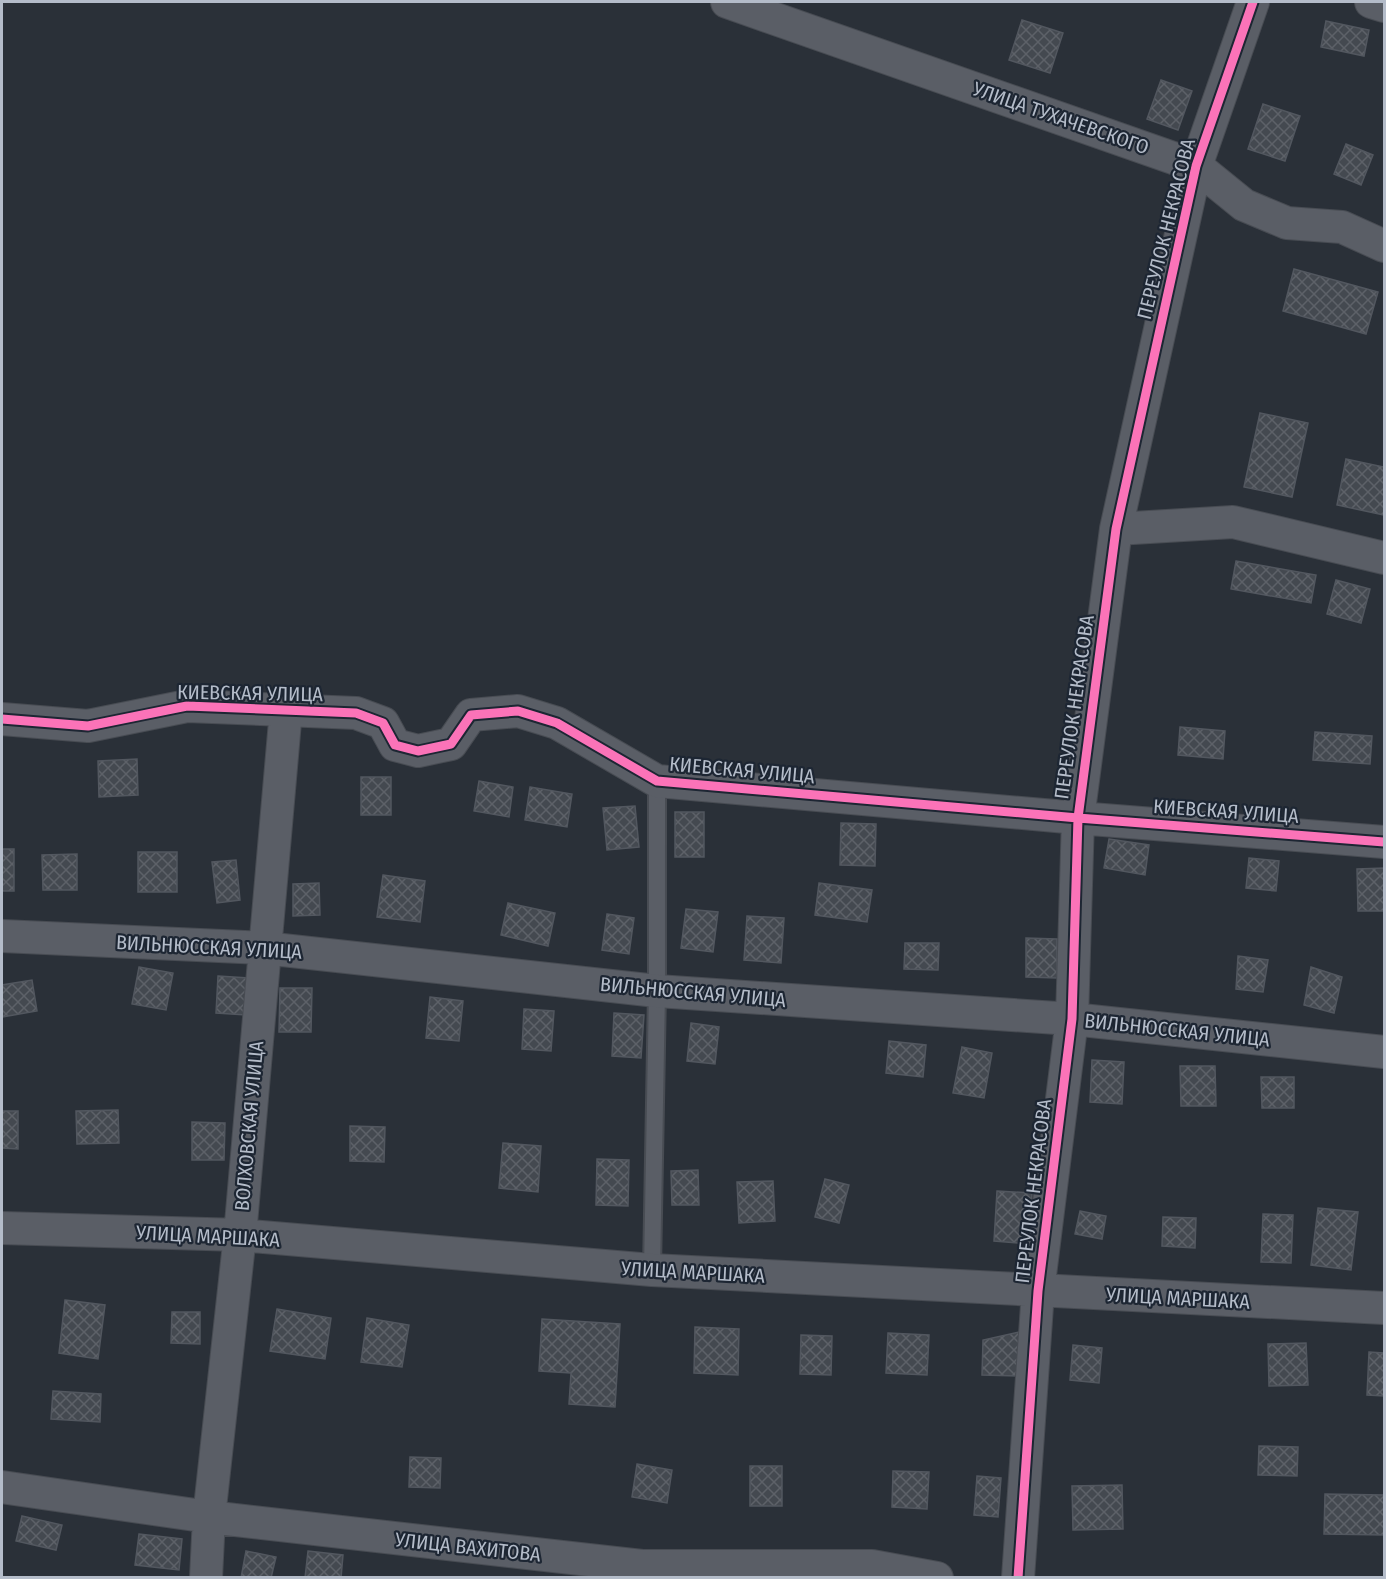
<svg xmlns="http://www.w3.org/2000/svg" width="1386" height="1579" font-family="'Fira Sans Condensed',sans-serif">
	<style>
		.building { fill: url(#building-cross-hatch); stroke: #52575f; stroke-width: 1.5 }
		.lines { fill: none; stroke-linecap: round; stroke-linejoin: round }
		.service-casing { stroke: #484c53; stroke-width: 20 }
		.minor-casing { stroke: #484c53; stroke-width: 34 }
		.service { stroke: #5a5e66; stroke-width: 16 }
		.minor { stroke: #5a5e66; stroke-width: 32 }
		.cycleway-casing { stroke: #1d2633; stroke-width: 13 }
		.cycleway { stroke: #fb73b8; stroke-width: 9 }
		.labels { text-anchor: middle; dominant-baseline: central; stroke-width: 4.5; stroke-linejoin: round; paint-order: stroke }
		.street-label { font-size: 20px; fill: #b4bcc9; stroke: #1d2633 }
	</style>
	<defs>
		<pattern id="building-cross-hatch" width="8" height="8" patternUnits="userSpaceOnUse" patternTransform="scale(1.5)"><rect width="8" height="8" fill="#444950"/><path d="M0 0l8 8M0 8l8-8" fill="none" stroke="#5d6168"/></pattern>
	</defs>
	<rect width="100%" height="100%" fill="#2a3038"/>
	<path class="building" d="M1022,20L1063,33L1050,73L1009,60Z
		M1326,21L1369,30L1364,56L1321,47Z
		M1161,80L1192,91L1178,130L1147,119Z
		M1263,104L1300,116L1285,161L1248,149Z
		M1346,144L1373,155L1361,185L1334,174Z
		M1294,269L1378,292L1366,334L1283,311Z
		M1260,413L1308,423L1292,497L1244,487Z
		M1346,459L1384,467V515L1337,505Z
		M1236,561L1316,575L1311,603L1231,589Z
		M1336,580L1370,589L1361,623L1327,614Z
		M1180,727L1225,731L1223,759L1178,755Z
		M1315,732L1372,736L1370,764L1313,760Z
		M137,759L138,795L99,797L98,761Z
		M361,777H391V815H361Z
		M479,781L513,787L509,817L474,811Z
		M530,787L572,794L567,827L525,820Z
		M635,806L639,847L607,850L603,808Z
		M675,812H704V857H675Z
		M841,823L876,824L875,866L840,865Z
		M1109,839L1149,845L1145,875L1104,868Z
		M2,849H14V891H2Z
		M138,852H177V892H138Z
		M77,854V890H43L42,855Z
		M1249,858L1279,861L1276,891L1246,888Z
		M236,860L240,900L217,903L212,862Z
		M1384,868V911H1358L1357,869Z
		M383,875L425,881L420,922L377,917Z
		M319,883L320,915L293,916V884Z
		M819,883L872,890L867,922L815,915Z
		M508,903L555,913L548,946L501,935Z
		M686,909L718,912L713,952L681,948Z
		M607,914L634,918L629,954L602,950Z
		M747,916L784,918L781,963L744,960Z
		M1026,938L1057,939V978L1026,977Z
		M905,943H939L938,970L904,969Z
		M1238,956L1268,960L1263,992L1236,989Z
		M139,967L173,973L166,1010L132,1004Z
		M1311,967L1342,977L1334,1013L1304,1005Z
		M218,976L249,978L246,1015L216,1013Z
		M32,980L37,1011L2,1017V985Z
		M280,988H312L311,1032H279Z
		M430,997L463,1001L459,1041L426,1038Z
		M524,1009L554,1011L551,1051L522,1049Z
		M614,1013L644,1015L641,1058L612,1056Z
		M691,1023L719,1027L715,1064L687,1061Z
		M889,1041L926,1045L923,1077L886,1073Z
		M962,1047L992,1053L984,1098L953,1093Z
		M1092,1060L1124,1062L1122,1104L1090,1102Z
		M1180,1066H1215L1216,1106H1181Z
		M1261,1077H1294V1108H1262Z
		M118,1110L119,1143L77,1144L76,1111Z
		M2,1111H18V1149L2,1148Z
		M192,1122L225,1123L224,1160H192Z
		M350,1126L385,1127L384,1162L350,1161Z
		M503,1143L541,1146L538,1192L499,1188Z
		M597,1159L629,1160L628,1206L596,1205Z
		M698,1170L699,1205H672L671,1171Z
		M825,1179L849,1185L839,1223L815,1217Z
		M773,1181L775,1221L739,1223L737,1182Z
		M997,1191L1032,1193L1029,1244L994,1241Z
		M1318,1208L1358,1212L1351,1270L1311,1265Z
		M1080,1211L1106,1216L1102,1239L1075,1234Z
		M1263,1214L1293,1215L1291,1263L1261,1262Z
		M1163,1217L1196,1218L1195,1248L1162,1246Z
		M65,1300L105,1305L98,1359L59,1353Z
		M277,1309L331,1318L325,1359L270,1351Z
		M172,1312H200V1344L171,1343Z
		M367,1318L409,1325L402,1367L361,1362Z
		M542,1319L620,1324L615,1407L569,1404L571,1373L539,1371Z
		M695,1327L739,1329L738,1375L694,1373Z
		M1019,1332L1018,1376L982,1375L983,1340Z
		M888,1333L929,1335L927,1375L886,1373Z
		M801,1335L832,1336L831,1375L800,1374Z
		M1306,1343L1308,1385L1269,1386L1268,1344Z
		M1073,1345L1102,1348L1099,1383L1070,1380Z
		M1369,1352L1384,1353V1396L1367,1395Z
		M53,1391L101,1394L100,1422L51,1419Z
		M1259,1446L1298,1447L1297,1476L1258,1475Z
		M410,1457L441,1458L440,1488L409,1487Z
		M637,1464L672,1470L667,1503L632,1497Z
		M750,1466H782V1506H750Z
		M893,1471L929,1472L927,1509L892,1507Z
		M977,1476L1001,1478L998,1517L974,1515Z
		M1122,1485L1123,1529L1073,1530L1072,1486Z
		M1325,1494L1384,1495V1535L1324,1534Z
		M22,1516L62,1525L56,1550L16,1541Z
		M139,1534L182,1539L179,1570L135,1565Z
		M246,1551L276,1557L271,1578H241Z
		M308,1551L343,1555L341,1578H305Z"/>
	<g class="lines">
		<g class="service-casing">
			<path id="service" d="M652,1270L657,991V781"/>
		</g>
		<g class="minor-casing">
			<path id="minor" d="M727,2L1196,166L1244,205L1287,223L1342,227L1384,246
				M1371,2L1384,6
				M1116,529L1233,522L1384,558
				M2,719L88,726L187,706L356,713L383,723L395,745L418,751L451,744L471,715L518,711L557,723L657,781L1078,818L1384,842
				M2,936L264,948L657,991L1072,1019L1384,1052
				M2,1228L240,1235L652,1270L1384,1308
				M2,1487L209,1517L642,1566H872L937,1578
				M206,1578L209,1517L240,1235L286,710
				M1018,1578L1038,1291L1072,1019L1078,818L1116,529L1196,166L1253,2"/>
		</g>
		<use href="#service" class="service"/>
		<use href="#minor" class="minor"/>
		<g class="cycleway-casing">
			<path id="cycleway" d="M2,719L88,726L187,706L356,713L383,723L395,745L418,751L451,744L471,715L518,711L557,723L657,781L1078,818L1384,842
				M1018,1578L1038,1291L1072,1019L1078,818L1116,529L1196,166L1253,2"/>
		</g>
		<use href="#cycleway" class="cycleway"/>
	</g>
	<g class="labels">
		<g class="street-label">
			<text transform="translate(1061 118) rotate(19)">УЛИЦА ТУХАЧЕВСКОГО</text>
			<text transform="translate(1166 229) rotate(-76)">ПЕРЕУЛОК НЕКРАСОВА</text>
			<text transform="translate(250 693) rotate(1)">КИЕВСКАЯ УЛИЦА</text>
			<text transform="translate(1074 707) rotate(-82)">ПЕРЕУЛОК НЕКРАСОВА</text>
			<text transform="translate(742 770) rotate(5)">КИЕВСКАЯ УЛИЦА</text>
			<text transform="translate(1226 811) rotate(4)">КИЕВСКАЯ УЛИЦА</text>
			<text transform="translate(209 947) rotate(3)">ВИЛЬНЮССКАЯ УЛИЦА</text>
			<text transform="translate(693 992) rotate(5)">ВИЛЬНЮССКАЯ УЛИЦА</text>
			<text transform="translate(1177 1030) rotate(6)">ВИЛЬНЮССКАЯ УЛИЦА</text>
			<text transform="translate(249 1126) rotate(-85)">ВОЛХОВСКАЯ УЛИЦА</text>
			<text transform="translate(1033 1191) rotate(-83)">ПЕРЕУЛОК НЕКРАСОВА</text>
			<text transform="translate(208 1236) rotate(3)">УЛИЦА МАРШАКА</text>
			<text transform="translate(693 1272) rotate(3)">УЛИЦА МАРШАКА</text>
			<text transform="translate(1178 1298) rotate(3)">УЛИЦА МАРШАКА</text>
			<text transform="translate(468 1547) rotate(6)">УЛИЦА ВАХИТОВА</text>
		</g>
	</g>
	<rect width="1386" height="1579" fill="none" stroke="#b4bcc9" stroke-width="6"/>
</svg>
